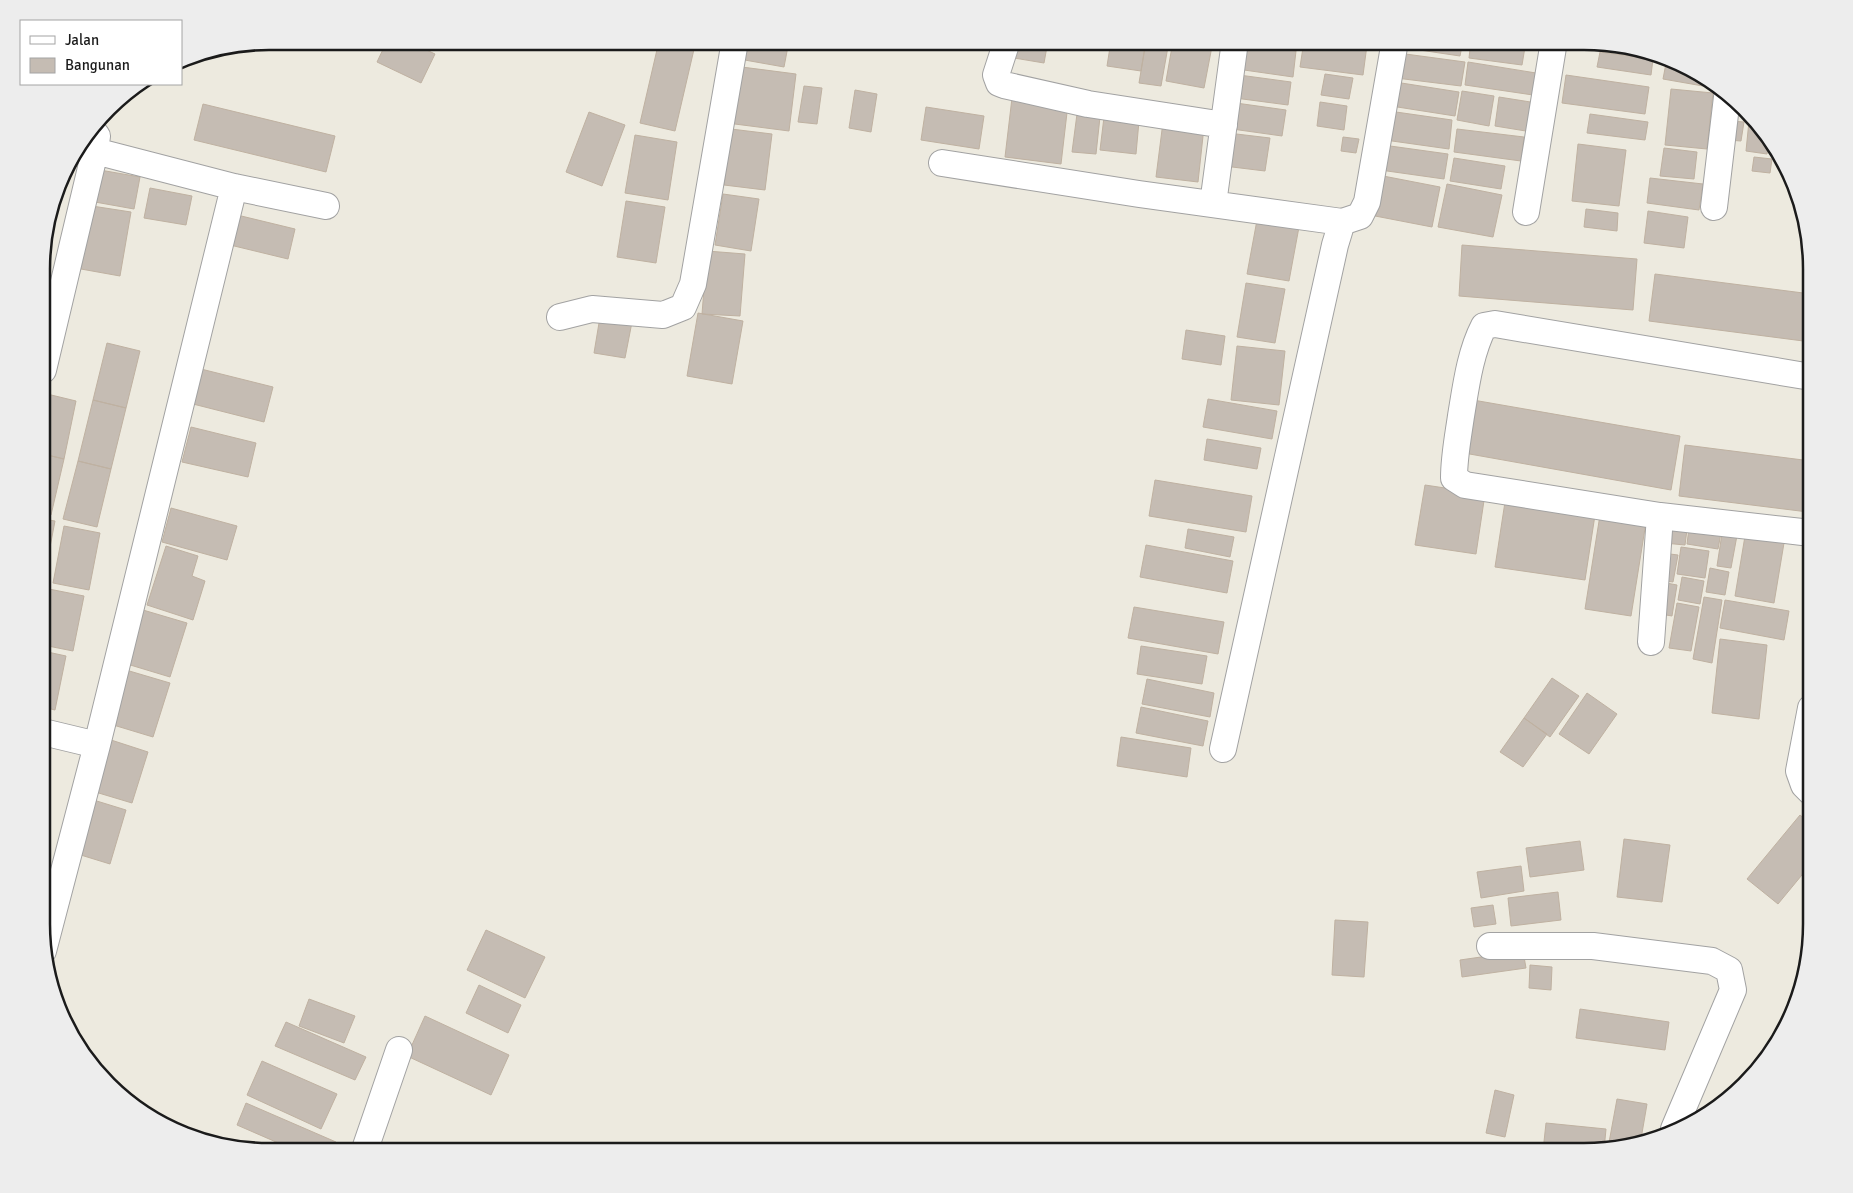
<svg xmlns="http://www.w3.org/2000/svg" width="1853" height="1193" font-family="Signika,sans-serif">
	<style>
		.building { fill: #c5bcb3; stroke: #bfb1a1 }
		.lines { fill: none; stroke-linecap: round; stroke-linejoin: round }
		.street-casing { stroke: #a2a2a2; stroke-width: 28 }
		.street { stroke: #fff; stroke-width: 26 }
		.rim { fill: none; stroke: #1b1b1b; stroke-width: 2.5 }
	</style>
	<rect width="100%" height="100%" fill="#edeadf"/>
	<path class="building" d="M387,41H408L435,54L421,83L377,62Z
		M659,41H680L695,45L675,131L640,123Z
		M742,41H789L784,67L739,59Z
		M1017,41H1048L1044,63L1014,58Z
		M1111,41H1146L1141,71L1107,66Z
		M1146,41H1169L1161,86L1139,83Z
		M1173,41H1213L1204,88L1166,81Z
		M1259,41H1301L1300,47Z
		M1304,41H1341L1367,45L1363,75L1300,67Z
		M1407,41H1463L1460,56L1406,48Z
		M1471,41H1526L1522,65L1469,58Z
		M1576,41H1585L1651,52V54Z
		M1240,43L1296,51L1293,77L1237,69Z
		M1600,52L1653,59L1651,75L1597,67Z
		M1398,53L1465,62L1461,86L1396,78Z
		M1667,58L1705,77L1703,86L1663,79Z
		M1468,62L1536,73L1533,95L1465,85Z
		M734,66L796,74L789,131L727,123Z
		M1325,74L1353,78L1349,99L1321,95Z
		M1239,75L1291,82L1288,105L1235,98Z
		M1566,75L1649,87L1645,114L1562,103Z
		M1395,82L1459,92L1455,116L1391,106Z
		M804,86L822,88L817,124L798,122Z
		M1671,89L1713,93L1707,149L1665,145Z
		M855,90L877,94L871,132L849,128Z
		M1462,91L1494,96L1489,126L1457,120Z
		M1499,97L1543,104L1538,133L1495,126Z
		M1012,98L1068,104L1061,164L1005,157Z
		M1320,102L1347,106L1344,130L1317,126Z
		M1236,103L1286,110L1282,136L1232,129Z
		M203,104L335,136L326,172L194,140Z
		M926,107L984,116L979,149L921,140Z
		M1389,111L1452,120L1449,149L1385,140Z
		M589,112L625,125L602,186L566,172Z
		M1077,114L1100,117L1096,154L1072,152Z
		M1590,114L1648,122L1645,140L1587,133Z
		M1104,117L1139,121L1136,154L1100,150Z
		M1731,121L1744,122L1741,141L1728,140Z
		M1749,121L1769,142L1767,154L1746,151Z
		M1163,122L1204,127L1198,182L1156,177Z
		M731,129L772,134L765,190L724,185Z
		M1457,129L1524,137L1521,161L1454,152Z
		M1228,133L1270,138L1265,171L1224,166Z
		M635,135L677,142L668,200L625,193Z
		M1343,137L1359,139L1356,153L1341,151Z
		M1578,144L1626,150L1619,206L1572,201Z
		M1383,145L1448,154L1444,179L1380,170Z
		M1664,148L1697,152L1694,179L1660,176Z
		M1754,157L1772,159L1770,173L1752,171Z
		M1454,158L1505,166L1501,189L1450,181Z
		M100,170L140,177L134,209L95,202Z
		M1378,175L1440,187L1432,227L1370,215Z
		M1650,178L1703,184L1699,210L1647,203Z
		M1447,184L1502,195L1493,237L1438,227Z
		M150,188L192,196L186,225L144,218Z
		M723,194L759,199L751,251L715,245Z
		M626,201L665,207L656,263L617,257Z
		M92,206L131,212L120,276L81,269Z
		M1586,209L1618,213L1617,231L1584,227Z
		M1648,211L1688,217L1684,248L1644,243Z
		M233,214L295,229L288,259L226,244Z
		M1257,220L1299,227L1289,281L1247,274Z
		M1462,245L1637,259L1633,310L1459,296Z
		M707,251L745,254L740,316L702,314Z
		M1655,274L1811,294V342L1649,321Z
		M1246,283L1285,289L1275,343L1237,337Z
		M698,313L743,321L732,384L687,376Z
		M600,317L632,322L625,358L594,353Z
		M1186,330L1225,336L1221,365L1182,359Z
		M107,343L140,351L126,408L93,400Z
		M1237,346L1285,351L1279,405L1231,400Z
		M201,369L273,387L264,422L193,404Z
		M43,393L76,401L64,459L43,454Z
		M1208,399L1277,411L1272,439L1203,427Z
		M93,400L126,408L111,469L78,461Z
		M1473,400L1680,436L1671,490L1464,453Z
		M191,427L256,443L248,477L182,462Z
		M1207,439L1261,448L1257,469L1204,460Z
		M1685,445L1811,461V490L1808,512L1679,496Z
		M43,454L64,459L51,515L43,514Z
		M78,461L111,469L97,527L63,519Z
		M1155,480L1252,496L1246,532L1149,516Z
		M1425,485L1485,494L1476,554L1415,545Z
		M1505,502L1595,515L1585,580L1495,567Z
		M171,508L237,526L227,560L162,542Z
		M1600,515L1646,522L1631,616L1585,609Z
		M43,519L55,521L44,578H43Z
		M1667,519L1688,522L1685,545L1664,543Z
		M64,526L100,533L89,590L53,583Z
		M1723,527L1738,530L1731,568L1717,566Z
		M1689,528L1721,533L1718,549L1687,544Z
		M1188,529L1234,537L1230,557L1185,548Z
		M1745,536L1784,543L1774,603L1735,596Z
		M1146,545L1233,561L1227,593L1140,577Z
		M166,546L198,556L192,576L205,581L193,620L147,605Z
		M1681,547L1709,551L1705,578L1677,574Z
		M1662,553L1678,555L1673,582L1658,580Z
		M1710,568L1729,572L1725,595L1706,592Z
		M1682,577L1704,581L1700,604L1678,600Z
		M1661,582L1677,585L1672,616L1655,613Z
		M49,589L84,596L73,651L43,645V621Z
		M1704,597L1722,600L1712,663L1693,659Z
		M1725,600L1789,611L1784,640L1720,628Z
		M1677,603L1699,607L1691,651L1669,648Z
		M1134,607L1224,622L1218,654L1128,638Z
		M143,610L187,623L170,677L127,664Z
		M1720,639L1767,645L1759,719L1712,713Z
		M1141,646L1207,656L1202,684L1137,674Z
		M43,651L66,656L55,710L43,707Z
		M126,670L170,683L153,737L110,724Z
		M1552,678L1579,696L1550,737L1524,718Z
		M1147,679L1214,693L1210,717L1142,704Z
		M1587,693L1617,714L1589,754L1559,734Z
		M1141,707L1208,721L1203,746L1136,733Z
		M1524,718L1547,734L1523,767L1500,752Z
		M1121,737L1191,748L1187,777L1117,766Z
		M108,739L148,752L132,803L92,791Z
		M43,764L48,765L43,788Z
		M87,798L126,810L110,864L71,852Z
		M1800,815L1811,824V864L1778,904L1747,879Z
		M1624,839L1670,845L1662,902L1617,897Z
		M1580,841L1584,870L1530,877L1526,848Z
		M1521,866L1524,891L1481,898L1477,872Z
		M1558,892L1561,920L1511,926L1508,898Z
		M1493,905L1496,924L1474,927L1471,908Z
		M1335,920L1368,922L1364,977L1332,975Z
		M486,930L545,957L525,998L467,970Z
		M1523,951L1526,968L1462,977L1460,960Z
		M1530,965L1552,967L1551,990L1529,988Z
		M479,985L521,1005L508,1033L466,1013Z
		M309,999L355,1016L344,1043L299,1026Z
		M1580,1009L1669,1022L1665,1050L1576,1038Z
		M425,1016L509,1055L491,1095L407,1056Z
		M286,1022L366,1057L355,1080L275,1046Z
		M262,1061L337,1094L321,1129L247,1095Z
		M1495,1090L1514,1095L1505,1137L1486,1133Z
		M1617,1099L1647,1104L1641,1139L1608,1148Z
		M246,1103L336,1142L331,1152H299L237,1125Z
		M1546,1123L1606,1129L1604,1150L1599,1151H1543Z"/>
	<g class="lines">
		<g class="street-casing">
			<path id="street" d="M1007,41L996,75L999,83L1004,85L1088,104L1224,125
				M95,151L234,187L326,206
				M942,163L1139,194L1342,222
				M1213,204L1235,41
				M1714,207L1727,97
				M1526,212L1554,41
				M560,317L592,309L663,315L683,307L693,284L735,41
				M43,370L95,151L97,136L93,131
				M1811,377L1495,324L1484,326C1470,353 1466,386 1461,416C1458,437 1454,457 1454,478L1465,485L1660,516L1811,533
				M1651,642L1660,516
				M1811,708L1799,771L1804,785L1811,792
				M43,732L97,745
				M1223,749L1335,245L1342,222L1360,216L1367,202L1395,41
				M1490,946H1593L1712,961L1729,970L1733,990L1674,1129
				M43,951L97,745L234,187
				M364,1152L399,1050"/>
		</g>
		<use href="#street" class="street"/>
	</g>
	<path d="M0 0H1853V1193H0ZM269 50H1584A219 219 0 0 1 1803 269V924A219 219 0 0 1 1584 1143H269A219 219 0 0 1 50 924V269A219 219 0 0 1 269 50Z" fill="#ededed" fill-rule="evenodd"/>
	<path class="rim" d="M269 50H1584A219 219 0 0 1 1803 269V924A219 219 0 0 1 1584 1143H269A219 219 0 0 1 50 924V269A219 219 0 0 1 269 50Z"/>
	<rect x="20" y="20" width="162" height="65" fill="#ffffff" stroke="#a4a4a4"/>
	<rect x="30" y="36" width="25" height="8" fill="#ffffff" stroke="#a4a4a4"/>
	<text x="65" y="45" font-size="15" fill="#1b1b1b">Jalan</text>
	<rect x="30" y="58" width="25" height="15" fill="#c5bcb3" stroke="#a4a4a4"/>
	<text x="65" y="70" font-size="15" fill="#1b1b1b">Bangunan</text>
</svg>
